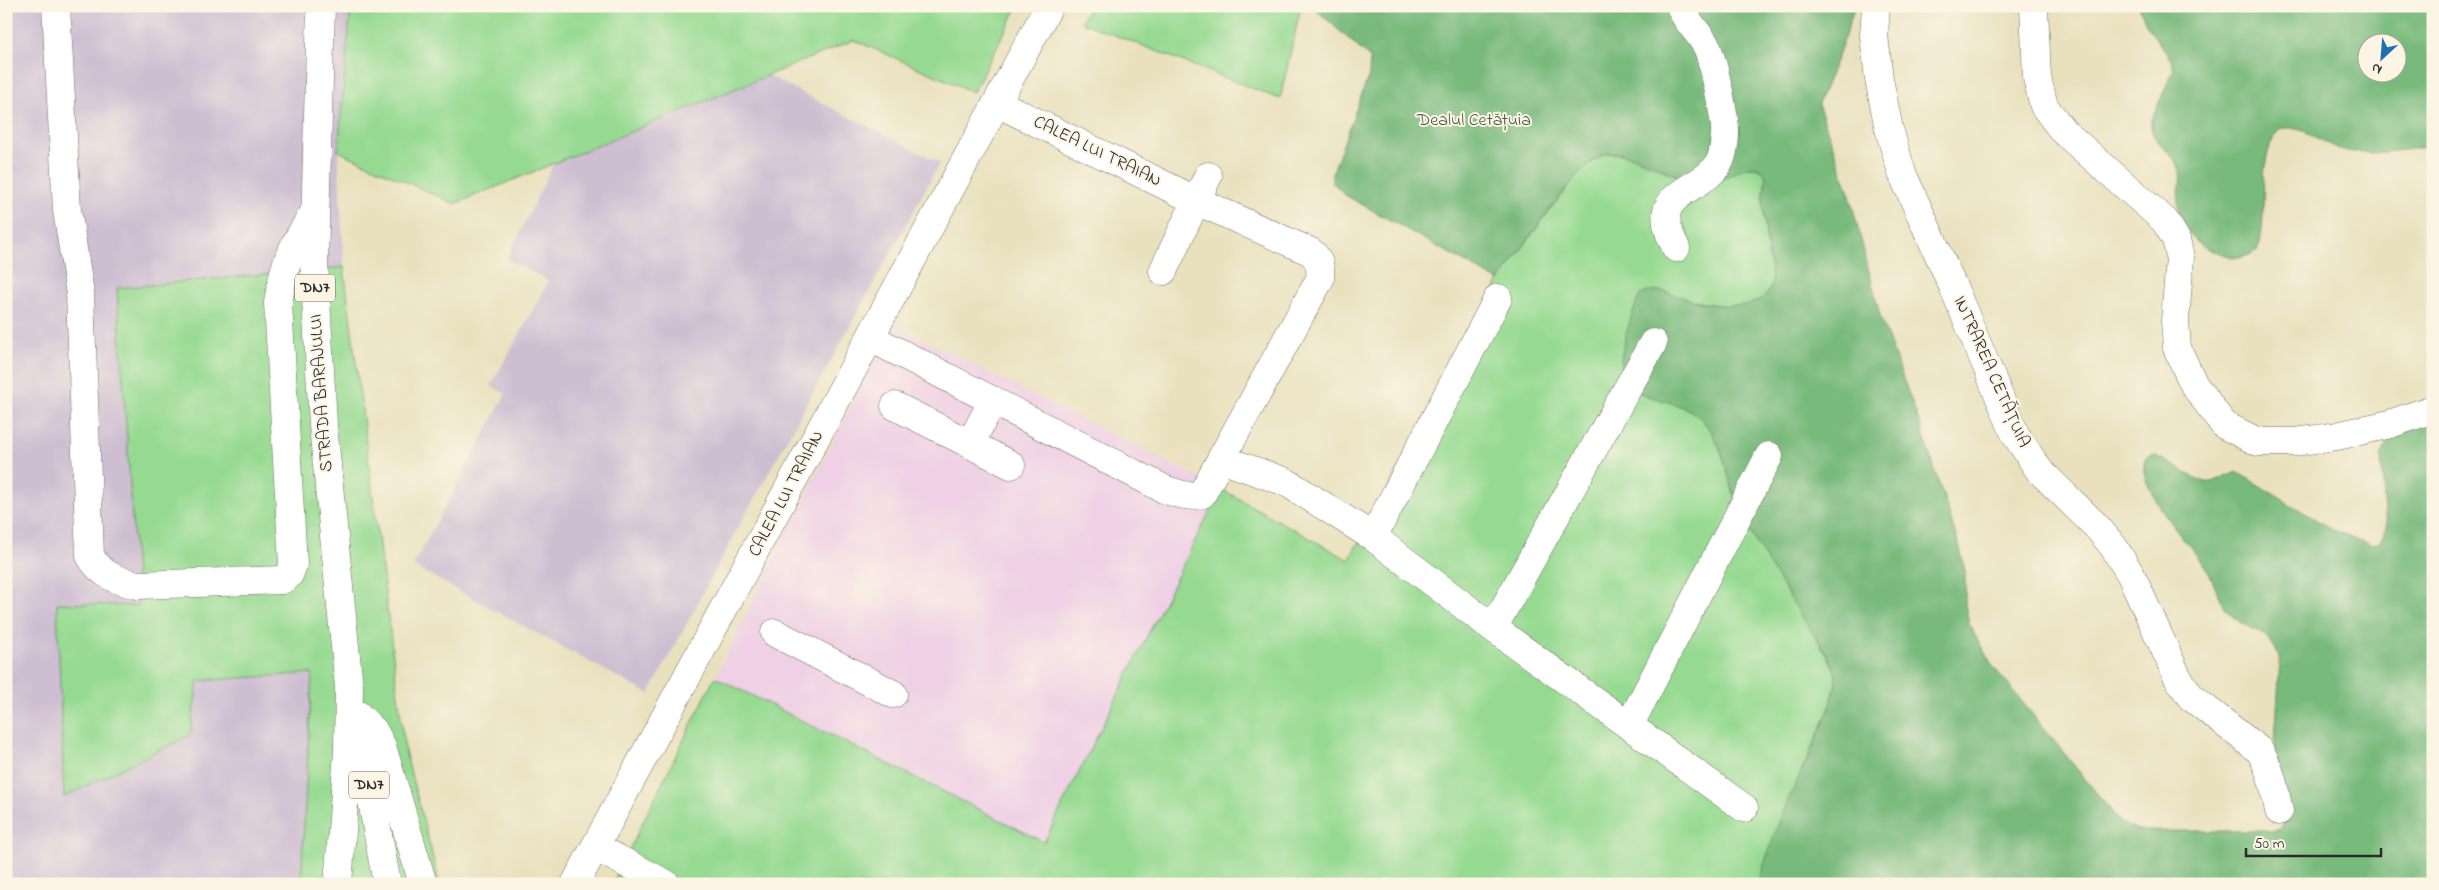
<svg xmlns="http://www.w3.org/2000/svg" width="2439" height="890" font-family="'Indie Flower',sans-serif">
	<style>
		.built { fill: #efd0e5 }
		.industrial { fill: #cdbed2 }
		.green { fill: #96da92; stroke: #60825e }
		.forest { fill: #78ba7c; stroke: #527254; fill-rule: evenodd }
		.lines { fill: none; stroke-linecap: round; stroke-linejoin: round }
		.minor-casing { stroke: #6e6b5e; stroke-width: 29 }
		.major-casing { stroke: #6e6b5e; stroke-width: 29 }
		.highway-casing { stroke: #6e6b5e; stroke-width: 29 }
		.minor { stroke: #fff; stroke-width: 28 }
		.major { stroke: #fff; stroke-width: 28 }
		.highway { stroke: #fff; stroke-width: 28 }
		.labels { text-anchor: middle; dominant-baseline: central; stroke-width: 4; stroke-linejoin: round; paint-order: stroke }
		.shield { fill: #fcf5e5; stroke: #6a6863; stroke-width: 1 }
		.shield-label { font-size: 16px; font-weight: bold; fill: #2b2b2b }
		.park-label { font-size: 18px; fill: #465745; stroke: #fcf5e5 }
		.street-label { font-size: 18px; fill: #2b2b2b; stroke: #fcf5e5 }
	</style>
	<rect width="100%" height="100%" fill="#fcf5e5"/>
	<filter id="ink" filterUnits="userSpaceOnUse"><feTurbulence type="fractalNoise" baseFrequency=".02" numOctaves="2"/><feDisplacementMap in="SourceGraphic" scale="10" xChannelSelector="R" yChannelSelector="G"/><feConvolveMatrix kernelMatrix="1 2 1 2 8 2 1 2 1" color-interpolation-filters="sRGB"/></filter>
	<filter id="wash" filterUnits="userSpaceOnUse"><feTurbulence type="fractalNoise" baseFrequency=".0096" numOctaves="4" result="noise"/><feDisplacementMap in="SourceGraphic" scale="20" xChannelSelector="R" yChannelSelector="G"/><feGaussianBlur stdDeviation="1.12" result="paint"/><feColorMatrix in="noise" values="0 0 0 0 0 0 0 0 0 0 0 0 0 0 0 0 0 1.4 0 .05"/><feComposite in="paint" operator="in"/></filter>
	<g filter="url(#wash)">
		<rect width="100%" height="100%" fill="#e9e1be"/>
		<path class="built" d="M892,324L1221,489L1044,842L715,677Z"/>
		<path class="industrial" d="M6,6H353L338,151L344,267L117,288L138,607L58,603L198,681L312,673L301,884H6Z
			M767,75L940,163L738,528L649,694L413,566L506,394L491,386L549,281L507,259L554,163Z"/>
		<path class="green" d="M351,6H1018L973,92L854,40L455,204L338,151Z
			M1090,6H1301L1280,99L1081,22Z
			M1606,153C1641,154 1661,173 1692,181C1717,188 1726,172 1746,168C1752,167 1760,167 1764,172C1768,178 1763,194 1763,202C1764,229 1769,255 1772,282C1766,324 1685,299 1659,291L1635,389L1642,394L1686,407L1700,417L1716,437L1743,517L1784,588L1827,655L1836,674V684L1831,705L1786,806L1758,884H612L715,677L1044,842L1221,489L1349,560L1499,281L1549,211L1583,169Z
			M344,267L405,751L440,884H301L312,673L198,681L190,735L64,797L57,603L138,606L117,288Z"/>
		<path class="forest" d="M1312,6H1855L1839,54L1818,104L1849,192L1881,319L1921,427L1959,545L1965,570V604L1969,625L1992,665L2121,823L2138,831H2272L2280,829L2284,823L2275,743L2280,659C2267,624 2248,634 2228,612C2218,601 2215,583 2208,571C2192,545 2132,486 2146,458L2154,455C2167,460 2200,485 2211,482C2221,480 2227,473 2237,472L2333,530L2372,545L2379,543L2386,529L2381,456C2389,431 2410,426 2433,417V884H1758C1766,857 1775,831 1786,805C1797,779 1839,700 1836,676C1833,657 1816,639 1806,623C1784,588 1760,553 1742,516C1727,484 1727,447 1702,420C1681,396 1636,405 1622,374C1616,361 1633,308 1640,295C1646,292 1653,290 1659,291C1674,292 1689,301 1704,303C1726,307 1768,311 1772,282C1769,254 1764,227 1763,199C1763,192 1768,179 1764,173C1754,155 1726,181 1713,182C1687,185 1665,168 1642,159C1632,156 1616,150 1605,154C1576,164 1519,253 1499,281L1345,195L1332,182V174L1369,75L1370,58Z
			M2139,6H2433V146C2404,149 2369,158 2340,149C2321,142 2300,123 2279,129C2253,167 2271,210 2257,251C2242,260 2234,258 2218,253C2195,246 2179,227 2178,202C2178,191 2183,178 2179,168C2172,149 2148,141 2151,120L2174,69L2171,60L2146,24ZM2366,42H2396V72H2366Z"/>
	</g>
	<g filter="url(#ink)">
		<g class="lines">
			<g class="minor-casing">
				<path id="minor" d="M56,6L67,210L80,294L90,556C101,575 117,581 138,585L282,580L289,575L293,565L278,303C284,260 292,247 315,211
					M1876,6L1874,35L1879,79L1889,129L1902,173L1955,291L2015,434L2039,470L2097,527L2113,546L2131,575L2178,678L2191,697L2260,751C2271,770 2275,790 2279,811
					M2034,6L2037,78L2044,106L2063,131L2165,221L2176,239L2180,257L2175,321L2177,348L2194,385L2224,425L2258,442H2295L2337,436L2390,424L2433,409
					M997,103L1197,201L1311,252C1320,260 1321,267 1320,279L1221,459L1286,482L1373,537L1493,628L1744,808
					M1676,248C1671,238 1664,223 1667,211C1672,190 1709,183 1719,163C1723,156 1725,141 1725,133C1726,120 1713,60 1707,47C1700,33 1686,22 1680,6
					M1163,271L1208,176
					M871,338L1166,490C1179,494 1189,498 1202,494L1221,459
					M993,400L970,444L1011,465
					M895,406L970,444
					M1373,537L1498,298
					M1493,628L1653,343
					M775,633L893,694
					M1629,726L1769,456
					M595,847L666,884"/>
			</g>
			<g class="major-casing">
				<path id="major" d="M575,884L1049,6"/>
			</g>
			<g class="highway-casing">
				<path id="highway" d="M321,6L314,262L323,425L349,687L348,751L338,884
					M358,715L374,731L382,746L423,884
					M360,735L387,884"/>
			</g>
			<use href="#minor" class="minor"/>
			<use href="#major" class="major"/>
			<use href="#highway" class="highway"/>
		</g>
	</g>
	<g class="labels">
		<g class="shield">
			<rect x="295" y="274.5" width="40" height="27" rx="4"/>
			<rect x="349" y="771.5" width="40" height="27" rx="4"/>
		</g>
		<g class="shield-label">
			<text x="315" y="288">DN7</text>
			<text x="369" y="785">DN7</text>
		</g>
		<g class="park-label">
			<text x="1474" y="121">Dealul Cetățuia</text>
		</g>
		<g class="street-label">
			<text transform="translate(1097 152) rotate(26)">CALEA LUI TRAIAN</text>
			<text transform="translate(1991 372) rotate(66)">INTRAREA CETĂȚUIA</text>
			<text transform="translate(322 393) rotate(-94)">STRADA BARAJULUI</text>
			<text transform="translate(787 494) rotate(-62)">CALEA LUI TRAIAN</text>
		</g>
	</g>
	<rect width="2439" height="890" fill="none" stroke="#fcf5e5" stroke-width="25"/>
	<g transform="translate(2382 58) rotate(206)"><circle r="24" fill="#fcf5e5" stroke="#a8a49b"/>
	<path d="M0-4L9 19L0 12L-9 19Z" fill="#1f6fb2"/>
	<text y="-8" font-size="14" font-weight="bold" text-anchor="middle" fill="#2b2b2b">N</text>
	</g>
	<path d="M2246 848v8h135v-8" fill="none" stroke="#2b2b2b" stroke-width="2.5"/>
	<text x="2254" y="848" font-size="15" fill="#2b2b2b" stroke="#fcf5e5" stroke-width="4" paint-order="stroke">50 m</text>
</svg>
